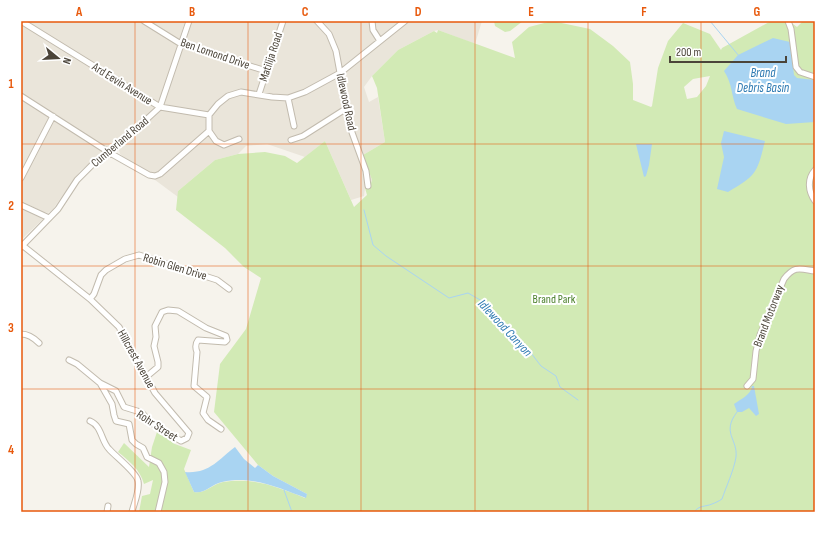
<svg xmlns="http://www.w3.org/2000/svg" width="836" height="533" font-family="'Sofia Sans Condensed',sans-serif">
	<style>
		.residential { fill: #eae5da }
		.green { fill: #d2eab5; fill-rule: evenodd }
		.water { fill: #a9d4f2 }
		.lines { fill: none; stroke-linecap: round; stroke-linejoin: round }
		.stream { stroke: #a9d4f2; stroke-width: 1 }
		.minor-casing { stroke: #c2bbae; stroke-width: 7 }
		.minor { stroke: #fff; stroke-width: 5 }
		.grid { fill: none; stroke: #e8590c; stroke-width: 1; stroke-opacity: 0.55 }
		.labels { text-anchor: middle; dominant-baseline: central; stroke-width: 4; stroke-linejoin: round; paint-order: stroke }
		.street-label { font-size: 12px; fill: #4b4439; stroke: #fff }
		.park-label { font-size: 12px; fill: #4a7f2a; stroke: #fff }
		.water-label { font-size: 13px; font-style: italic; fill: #2e7ab2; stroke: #fff }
		.neatline { fill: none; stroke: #e8590c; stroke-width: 1.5 }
		.grid-label { font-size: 13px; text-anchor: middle; font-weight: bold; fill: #e8590c }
	</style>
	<rect width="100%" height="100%" fill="#f6f3ec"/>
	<path class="residential" d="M21,21H185L161,99L153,111L80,171L53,209L48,213L44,212L21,201Z
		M192,21H482L475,44L438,30L434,31L398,50L372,76L364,87L369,102L378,97L385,142L363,155L372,180L370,186L365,188L364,196L351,200L325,141L305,157L267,144L246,146L238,154L215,160L178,191V197L120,154L119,150L159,112L165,102Z
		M21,208L43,219L21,240Z"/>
	<path class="green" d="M494,21H523L510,31L505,32L495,26Z
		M552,21L590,29L613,46L630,62L633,84V100L651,107L652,106L658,68L668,41L683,23L710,34L721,50L722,48L771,21H789L797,27L803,21H815V512H139L142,496L150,494L153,480L144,484C140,469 129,461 118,452L124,443L149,467L152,447L157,432L175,444L191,450L184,469L194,492C205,494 213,484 223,482C254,477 277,487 305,498L307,494L273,476L258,465L214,412L220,364L246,329L261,278L244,267L225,248L176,210L178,191L215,160L238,154L265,152L285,156L297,163L325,141L354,207L367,195L365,188L370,186L372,180L363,155L385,142L377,88L372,76L398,50L434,31L437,33L438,30L515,58L512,42L529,27ZM710,76L706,86L697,97L687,99L684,87L693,79Z"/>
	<path class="water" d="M773,38L790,42L794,75L797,78L815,80V122L786,124L737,109C731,96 733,85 724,71L738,55Z
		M724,131L765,141C757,173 757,175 728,192L717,189L724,157L721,143Z
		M636,144H652L649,165L646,176L644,177Z
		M752,386H754L759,414L756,416L749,408L742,412H737L734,404C741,399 751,395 752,386Z
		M235,447L244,459L255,468L258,465L273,476L307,494L306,498C279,488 252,475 222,482C212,484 205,494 194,492L185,472C209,474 218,460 235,447Z"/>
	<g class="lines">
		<path class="stream" d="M710,21L739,56
			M364,210L373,245L386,256L449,298L468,293L482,301L487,310L501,320L531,353L541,366L556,376L560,387L578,400
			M284,490L292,512
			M694,512C699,505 705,507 712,504C715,503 719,501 722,499C726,487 734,470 736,457C738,439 721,433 737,412"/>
		<g class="minor-casing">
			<path id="minor" d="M21,21L160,107L209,115
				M144,21L181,44L266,71
				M317,21L329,34L336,51L350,127L366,171L368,186
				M372,21L373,30L380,41
				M788,21L791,29L796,67L800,72L815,77
				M259,94L283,21
				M21,96L110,153L149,175L155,176L160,174L209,131V115L218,104L228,96L241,92L272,97L288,98L305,92L340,73L405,21
				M288,98L294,126
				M209,131L216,141L224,145L239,139
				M291,140L303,136L347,108
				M815,170C807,179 808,191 815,201
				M21,178L53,116
				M21,205L49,218
				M22,245L90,299L119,327L155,393L189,433L187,438L181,441L150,422L143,414L137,411L124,407L116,391L100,383L77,364L69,360
				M21,247L58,209L77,180L92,165L110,153L160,107L189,21
				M90,299L94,294L101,275L106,270L125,259L139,255L217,280L229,289
				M21,334C29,334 34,338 39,343
				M146,377L158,367V362L154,346L156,337L155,326L162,312L168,310L178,311L206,328L226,336L227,340L225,342L198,340C195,344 195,347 197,352L194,386L207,397L203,413L208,420L221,429
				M100,383L112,404L114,415L116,421L129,424L132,440L136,444L143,448L147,457L159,463L164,472L165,482L158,512
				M747,386L753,379L756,351L760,335L784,279C795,265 800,269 815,271
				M90,421C102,426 101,441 109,449C115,456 137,473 138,481C140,491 134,503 132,512
				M107,512L108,506"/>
		</g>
		<use href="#minor" class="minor"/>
	</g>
	<path class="grid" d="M135,21V512M248,21V512M361,21V512M475,21V512M588,21V512M701,21V512M21,144H815M21,266H815M21,389H815"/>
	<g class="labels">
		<g class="street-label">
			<text transform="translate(215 54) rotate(19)">Ben Lomond Drive</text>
			<text transform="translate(271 57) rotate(-72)">Matilija Road</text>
			<text transform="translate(122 84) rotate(32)">Ard Eevin Avenue</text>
			<text transform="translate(346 102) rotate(78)">Idlewood Road</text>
			<text transform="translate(120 142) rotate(-40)">Cumberland Road</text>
			<text transform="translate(175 267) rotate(17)">Robin Glen Drive</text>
			<text transform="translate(769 316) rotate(-69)">Brand Motorway</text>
			<text transform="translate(136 359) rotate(61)">Hillcrest Avenue</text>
			<text transform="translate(157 426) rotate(33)">Rohr Street</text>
		</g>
		<g class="park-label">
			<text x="554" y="299">Brand Park</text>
		</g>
		<g class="water-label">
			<text x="763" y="73">Brand<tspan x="763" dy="15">Debris Basin</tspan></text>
			<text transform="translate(505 328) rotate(47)">Idlewood Canyon</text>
		</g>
	</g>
	<rect width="836" height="533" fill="none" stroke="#ffffff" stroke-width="44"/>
	<g transform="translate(58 58) rotate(108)" stroke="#ffffff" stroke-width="3" paint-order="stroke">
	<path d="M0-3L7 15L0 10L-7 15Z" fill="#4b4439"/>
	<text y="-6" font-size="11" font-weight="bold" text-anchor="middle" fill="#4b4439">N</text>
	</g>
	<path d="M670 56v6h116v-6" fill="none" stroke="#4b4439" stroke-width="2"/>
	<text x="676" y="56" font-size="12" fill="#4b4439" stroke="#ffffff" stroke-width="3" paint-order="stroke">200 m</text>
	<rect x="22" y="22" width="792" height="489" class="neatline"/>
	<g class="grid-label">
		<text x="79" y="16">A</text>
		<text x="192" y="16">B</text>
		<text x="305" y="16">C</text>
		<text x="418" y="16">D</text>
		<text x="531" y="16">E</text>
		<text x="644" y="16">F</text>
		<text x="757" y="16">G</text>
		<text x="11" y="88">1</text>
		<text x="11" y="210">2</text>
		<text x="11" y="332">3</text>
		<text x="11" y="454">4</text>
	</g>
</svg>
